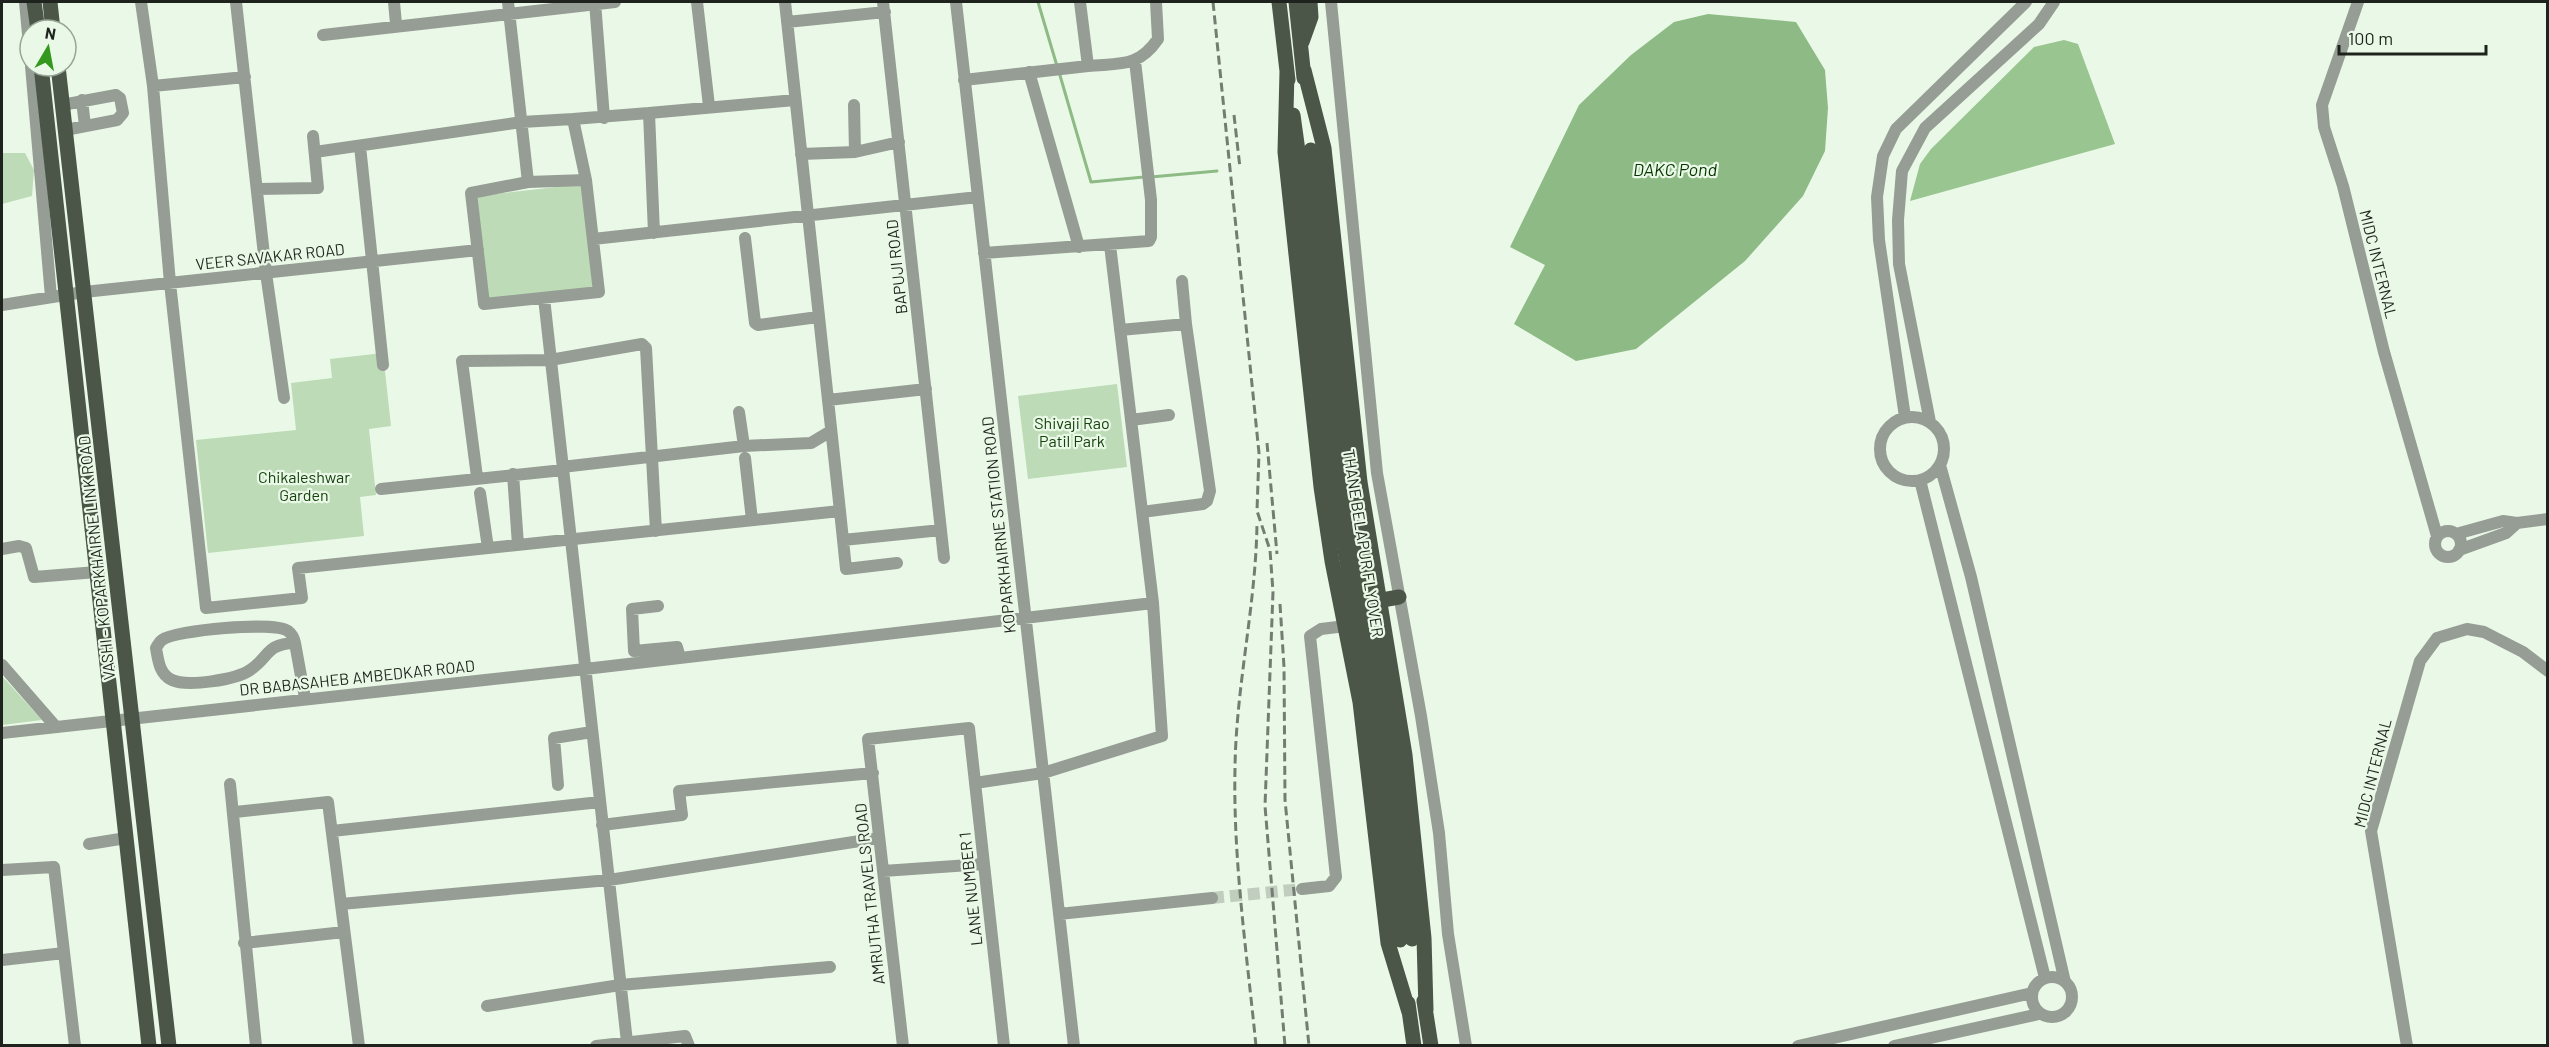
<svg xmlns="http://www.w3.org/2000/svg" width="2549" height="1047" font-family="Barlow,sans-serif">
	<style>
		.green { fill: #bcdbb6 }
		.forest { fill: #98c590 }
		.water { fill: #8eba86 }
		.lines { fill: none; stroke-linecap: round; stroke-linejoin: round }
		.stream { stroke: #8eba86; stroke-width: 3 }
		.minor-tunnel { stroke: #c1cebf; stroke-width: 12; stroke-dasharray: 12 6; stroke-linecap: butt }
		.minor { stroke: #969d95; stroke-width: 12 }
		.major { stroke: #4b5649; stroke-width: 15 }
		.rail { stroke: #737d72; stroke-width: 3; stroke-dasharray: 9 4.5; stroke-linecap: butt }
		.major-bridge { stroke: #4b5649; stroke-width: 15 }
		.labels { text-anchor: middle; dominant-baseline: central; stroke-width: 4.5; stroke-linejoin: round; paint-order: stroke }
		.street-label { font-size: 16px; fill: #1e241d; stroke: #eaf9e7 }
		.park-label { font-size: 16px; fill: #16420e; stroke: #eaf9e7 }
		.water-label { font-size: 18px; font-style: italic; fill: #073500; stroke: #eaf9e7 }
	</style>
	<rect width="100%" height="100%" fill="#eaf9e7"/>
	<path class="green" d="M2,153H25L34,170L32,196L2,204Z
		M583,184L593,288L488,299L477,196Z
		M383,353L391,426L369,429L376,495L360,497L364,536L208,553L196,440L296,430L291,383L332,378L330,359Z
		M1117,384L1127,467L1028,479L1018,396Z
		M2,676L42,720L2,725Z"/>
	<path class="forest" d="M2064,40L2078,44L2115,144L1910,201L1920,164L1931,149L2034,47Z"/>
	<path class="water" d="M1708,14L1796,22L1825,70L1828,108L1825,151L1803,196L1745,261L1636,349L1576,361L1514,324L1545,265L1510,247L1579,105L1631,55L1674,22Z"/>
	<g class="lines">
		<path class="stream" d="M1038,2L1057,66
			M1059,72L1091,182L1144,177
			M1151,177L1217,171"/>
		<path class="minor-tunnel" d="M1212,898L1302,889"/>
		<path class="minor" d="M25,2L30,56
			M141,2L153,86L170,283L206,608L302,598L298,568L840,511L785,2
			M236,2L266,273L284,398
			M394,2L396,24
			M508,2L528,182
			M595,2L604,118
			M697,2L709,106
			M883,2L944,558
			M956,2L1074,1046
			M1080,2L1088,66C1120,63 1138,68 1158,39L1156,2
			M1331,2L1377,473L1421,716L1439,833L1448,934L1466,1046
			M2358,2L2322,105L2324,127L2343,186L2384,352L2437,536
			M787,22L885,12
			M323,35L615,2
			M31,66L51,297
			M1029,72L1079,247
			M964,80L1088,66
			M153,86L245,77
			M82,100L85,126
			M62,105L116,95L120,98L123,113L117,120L65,130
			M854,105L855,152
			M573,119L649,113
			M360,146L383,365
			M315,152L522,122L573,119L586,180
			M801,154L855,152L899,142
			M586,180L599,292L484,304L471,193L528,182Z
			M257,189L318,188L313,136
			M654,233L649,113L795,100
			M745,238L755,323L758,325L818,317
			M593,239L978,197
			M984,253L1149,241L1151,237V200L1135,61
			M1182,281L1186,324
			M544,298L627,1042
			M2,305L84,292L478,250
			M1120,330L1186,324L1210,491L1207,501L1203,504L1142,512
			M828,400L926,389
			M739,412L744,446
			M1905,417L1879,240L1877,197L1883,156L1896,129L2026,2
			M1880 449a32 32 0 1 1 64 0a32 32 0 1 1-64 0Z
			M1131,420L1169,415
			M1930,422L1899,264L1898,220L1902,171L1925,128L2039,24L2054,2
			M745,458L752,520
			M1940,465L1971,577L2065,982
			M562,467L744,446L811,443L831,431
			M513,474L518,545
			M477,477L462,361L550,360L642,344L646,348L656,531
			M1920,480L2045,978
			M381,489L563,470
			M480,493L488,548
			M840,511L846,569L897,563
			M2435 544a13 13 0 1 1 26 0a13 13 0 1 1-26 0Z
			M2456,534L2503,521L2517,523
			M843,540L941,530
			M2,549L19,546L26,548L34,577L97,572
			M2459,550L2506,533L2517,523L2548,519
			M658,606L632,609L634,651L677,647L680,658
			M295,643C265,644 270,657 250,670C236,680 187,687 172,680C159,674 158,659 156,648C158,645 159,642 162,640C175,630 275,621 288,631C292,634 294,638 295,643L305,698
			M2,665L56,727
			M2,733L585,669L1153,603L1110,245
			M975,783L1043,773L1162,736L1153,603
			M230,784L256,1046
			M558,785L554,738L592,732
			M235,812L328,802L359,1046
			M602,825L682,815L679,791L873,773
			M332,831L600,802
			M89,844L126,838
			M2,870L54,867L75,1046
			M883,871L984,864
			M1302,889L1329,886L1336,877L1310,636L1321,629L1354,625
			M341,904L609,880L879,838
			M1059,914L1212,898
			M244,943L344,932
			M2,960L64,953
			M2032 997a20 20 0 1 1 40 0a20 20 0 1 1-40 0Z
			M487,1006L620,985L830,967
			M596,1046L685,1036L689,1046
			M903,1046L868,739L969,728L1004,1046
			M1798,1046L2032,993
			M1894,1046L2039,1014
			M2407,1046L2371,831L2420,661L2437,638L2467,629L2484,632L2523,652L2548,671"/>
		<path class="major" d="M34,2L38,30
			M50,2L53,30
			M1279,2L1288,80
			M1296,2L1304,78
			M1302,42L1311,17L1310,2
			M41,66L149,1046
			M58,66L169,1046
			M1304,70L1324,148L1360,482L1405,755L1424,938L1426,1010
			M1287,71L1285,152L1321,487L1332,561L1360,702L1388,943L1409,1012
			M1293,115L1298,151
			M1371,602L1399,597
			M1424,1001L1431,1046
			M1408,1003L1414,1046"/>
		<path class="rail" d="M1213,2L1259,453L1257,511L1270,550L1273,592L1265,806L1285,1046
			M1234,115L1240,168
			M1267,443L1277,554
			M1280,604L1284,667L1285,800L1309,1046
			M1256,1046C1247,954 1233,861 1235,768C1236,686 1256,605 1257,523"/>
		<path class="major-bridge" d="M1311,150L1347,483L1393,754L1412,939
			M1298,151L1334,485L1380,755L1400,940"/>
	</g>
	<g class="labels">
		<g class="street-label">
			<text transform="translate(270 256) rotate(-6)">VEER SAVAKAR ROAD</text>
			<text transform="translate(2379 264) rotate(76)">MIDC INTERNAL</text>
			<text transform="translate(896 267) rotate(-96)">BAPUJI ROAD</text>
			<text transform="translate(998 525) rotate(-96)">KOPARKHAIRNE STATION ROAD</text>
			<text transform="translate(1364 543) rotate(81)">THANE BELAPUR FLYOVER</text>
			<text transform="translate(96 558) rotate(-96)">VASHI - KOPARKHAIRNE LINK ROAD</text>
			<text transform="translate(357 677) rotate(-6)">DR BABASAHEB AMBEDKAR ROAD</text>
			<text transform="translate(2372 773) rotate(-76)">MIDC INTERNAL</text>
			<text transform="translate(970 889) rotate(-96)">LANE NUMBER 1</text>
			<text transform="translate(869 894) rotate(-96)">AMRUTHA TRAVELS ROAD</text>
		</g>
		<g class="park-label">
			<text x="1072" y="422">Shivaji Rao<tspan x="1072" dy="18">Patil Park</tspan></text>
			<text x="304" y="476">Chikaleshwar<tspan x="304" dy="18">Garden</tspan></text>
		</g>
		<g class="water-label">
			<text x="1675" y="169">DAKC Pond</text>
		</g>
	</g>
	<rect width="2549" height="1047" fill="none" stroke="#1e241d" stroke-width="6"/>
	<g transform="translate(48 48) rotate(10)"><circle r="28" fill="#eaf9e7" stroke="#98a496" stroke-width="1.5"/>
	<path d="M0-4.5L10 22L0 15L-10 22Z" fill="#34981f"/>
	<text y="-9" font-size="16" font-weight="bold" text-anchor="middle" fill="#1e241d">N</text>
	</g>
	<path d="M2339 45v9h147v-9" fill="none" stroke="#1e241d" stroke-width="3"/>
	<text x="2348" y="45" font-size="18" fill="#1e241d" stroke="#eaf9e7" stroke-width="4.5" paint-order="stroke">100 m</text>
</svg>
